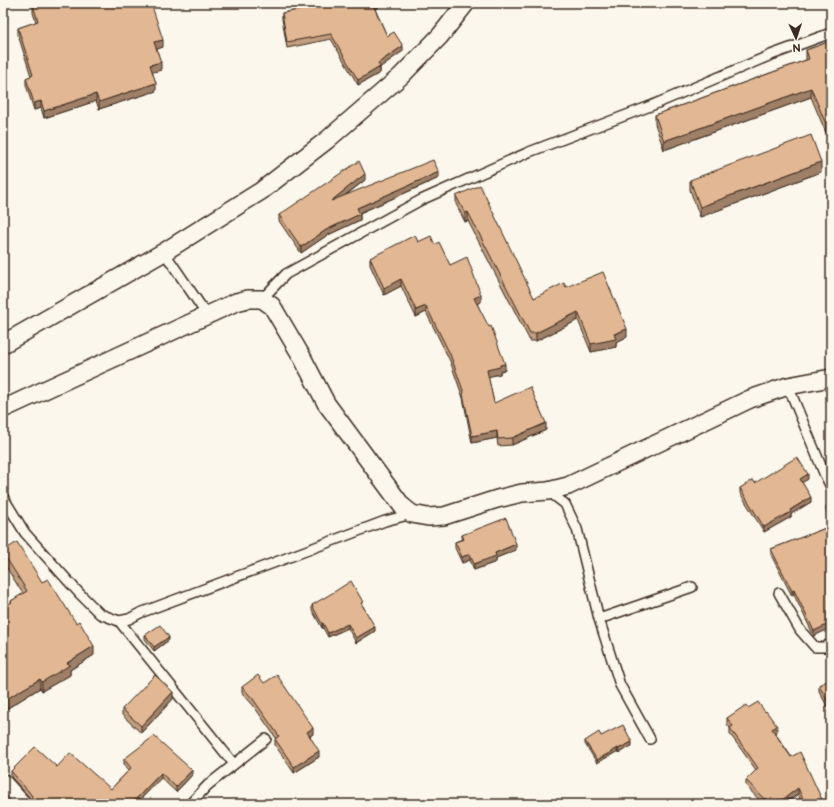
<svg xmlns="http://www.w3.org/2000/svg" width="834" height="807" font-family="'Balsamiq Sans',sans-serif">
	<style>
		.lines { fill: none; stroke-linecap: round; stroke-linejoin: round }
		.lane-casing { stroke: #3b2a1e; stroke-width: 12 }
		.street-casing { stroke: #3b2a1e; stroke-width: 20 }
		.lane { stroke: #fbf7ec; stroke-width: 9 }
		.street { stroke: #fbf7ec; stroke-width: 17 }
		.wall { fill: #c29d7e; stroke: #3b2a1e }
		.shaded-wall { fill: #9e8067; stroke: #3b2a1e }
		.building { fill: #e2b793; stroke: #3b2a1e }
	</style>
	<rect width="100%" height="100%" fill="#fbf7ec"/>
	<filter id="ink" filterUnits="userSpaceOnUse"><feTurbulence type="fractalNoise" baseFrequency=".025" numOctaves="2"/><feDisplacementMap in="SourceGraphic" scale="8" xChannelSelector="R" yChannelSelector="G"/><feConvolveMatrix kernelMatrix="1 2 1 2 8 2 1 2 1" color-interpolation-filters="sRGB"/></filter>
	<g filter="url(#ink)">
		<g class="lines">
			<g class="lane-casing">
				<path id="lane" d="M164,252L207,315
					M262,299L286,274L421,200L529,152L653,105L771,55L831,33
					M788,386L824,473L831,487
					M548,491L565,504L577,529L599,619L620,685L650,739
					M3,497L25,533L79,593L100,614L119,621L129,619L140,613L385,521L412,514
					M779,593L800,630L815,647H825L831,643
					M599,619L692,587
					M119,621L234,764
					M190,804L208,785L266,739"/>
			</g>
			<g class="street-casing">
				<path id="street" d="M3,344L164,252L261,191L327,140L401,76L440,36L466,3
					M3,409L236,302L248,299H262L272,306L302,357L326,403L402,506L412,514L428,517L444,516L497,499L522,493L548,491L568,486L750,399L788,386L831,378
					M3,783L22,804"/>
			</g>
			<use href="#lane" class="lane"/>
			<use href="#street" class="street"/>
		</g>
		<path class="wall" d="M312,3H378V8L375,9L387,36L403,51L380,67V73L358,85L331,39L287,48L282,19V13L314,7Z
			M33,5L163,47L157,49L161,70L152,72L156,91L99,109L96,101L44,118L41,108L34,110L26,85V78L31,76L18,35V28L36,22L33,13Z
			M831,41L826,133L811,97L664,150L655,124V115L806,60V50Z
			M821,172L700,217L690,190V180Z
			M439,178L360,213V220L326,236L301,253L279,221V215L365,180L346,195Z
			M456,196L534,298L566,287L627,337L616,342V347L591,352L578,320L536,341H530L468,221L465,222L456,204Z
			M418,242L435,245L450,265L481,302L477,303L505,370L500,371V374L488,376L494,403L546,430L512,445L498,446L497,438L472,443L463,398L450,361L426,312L416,317L401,286L384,295L370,265V258Z
			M808,479L802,482L811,502L791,514V517L764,532L740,493V488L755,483Z
			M831,504V525L826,511V506Z
			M831,526L814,636L794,595L792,596L771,555V549Z
			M462,535L516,550L496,558V562L474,570L470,560L462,563L455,548V542L462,539Z
			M5,550L42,582L94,655L70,670V675L42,691L40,688L3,711V607L11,603V601L23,594L5,565Z
			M312,605L363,606L375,631L356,643L348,628L328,637L323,628H322L312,610Z
			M145,635L169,640L154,651L145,639Z
			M831,679V714L819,691V685Z
			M264,683L313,734L310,736L319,757L294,773L275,745V739L276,738L253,705L242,693V687Z
			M173,699L141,733L122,715V709Z
			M748,708L777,732L775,733L824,804H802L798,794L785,804H763L746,786V780L756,770L730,734V728L727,724V718Z
			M601,736L632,746L618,753V751L597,763L585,744V741Z
			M831,756V770L828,765V759Z
			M124,759L192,775L176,792L161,778L136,804L32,801L29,797L11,777V771L57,767L111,789L129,770L124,764Z"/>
		<path class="shaded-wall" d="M378,3V8L373,10V5Z
			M163,40V47L154,50V42Z
			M403,46V51L378,69V63Z
			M161,62V70L150,73V65Z
			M380,67V73L358,85V80Z
			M156,83V91L99,109V102Z
			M811,88V97L664,150V141Z
			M96,94V101L44,118V111Z
			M41,101V108L34,110V103Z
			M831,121V131L826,133V124Z
			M821,162V172L700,217V207Z
			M439,172V178L357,214V208Z
			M365,174V180L331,206V201Z
			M468,212V221L465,222V213Z
			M360,214V220L326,236L301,253V247L326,230Z
			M401,279V286L384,295V288Z
			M481,295V302L474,305V298Z
			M426,306V312L416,317V310Z
			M578,312V320L536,341V333Z
			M627,329V337L616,342V347L591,352V344Z
			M505,364V370L500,371V374L487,377V370L500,365Z
			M546,423V430L512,445V438Z
			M497,431V438L472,443V436Z
			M808,474V479L800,484V479Z
			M811,497V502L791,514V517L764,532V527Z
			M516,544V550L496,558V562L474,570V564L495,553Z
			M470,554V560L462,563V557Z
			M794,590V595L792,596V591Z
			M830,620H831V628L814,636V631Z
			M323,623V628H322V624Z
			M348,624V628L328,637V633Z
			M375,627V631L356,643V638Z
			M169,637V640L154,651V647Z
			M94,646V655L70,670V675L42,691V682L67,663Z
			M40,679V688L3,711V701Z
			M173,692V699L141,733V726Z
			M777,726V732L772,735V729Z
			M313,728V734L307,738V732Z
			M632,742V746L618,753V749Z
			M618,748V751L597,763V760Z
			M319,751V757L294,773V767Z
			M192,770V775L176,792V787Z
			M161,773V778L136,804H132V803Z
			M798,788V794L785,804H777Z
			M765,798V804H764V799Z"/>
		<path class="building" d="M39,3H151L163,40L154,42L161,62L150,65L156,83L99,102L96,94L44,111L41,101L34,103L26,78L33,75L18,28L38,21L33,5Z
			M314,3H378L373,5L387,36L394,32L403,46L378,63L380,67L358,80L331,34L287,42L282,13L316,7Z
			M831,41V121L826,124L811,88L664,141L655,115L809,59L806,50Z
			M811,135L821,162L700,207L690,180Z
			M433,160L439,172L357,208L360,214L326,230L301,247L279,215L359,161L365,174L331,201Z
			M480,185L534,298L564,283L566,287L603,272L627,329L614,334L616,339L591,344L578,312L536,333H530L468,212L465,213L456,196Z
			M415,235L418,242L431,236L435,245L439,242L450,265L467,257L481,295L474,298L489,327L491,326L505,364L500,365V367L487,370L494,403L530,387L546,423L512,438L498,439L497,431L472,436L463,394L464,393L450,354L426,306L416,310L401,279L384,288L370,258Z
			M797,457L808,474L800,479L811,497L790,510L791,512L764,527L740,488L753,480L755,483Z
			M831,504V519L826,506Z
			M506,518L516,544L495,553L496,556L474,564L470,554L462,557L455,542L464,539L462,535Z
			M831,526V620H830L831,623L814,631L794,590L792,591L771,549Z
			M17,542L42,582L48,579L76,623L79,621L94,646L67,663L70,665L42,682L40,679L3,701V607L12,602L11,601L27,591L5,556V550Z
			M351,581L363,602L361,603L375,627L356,638L348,624L328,633L323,623L322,624L312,605L334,592Z
			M160,625L169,637L154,647L145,635Z
			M155,675L173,692L141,726L122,709Z
			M258,675L264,683L277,675L313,728L307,732L319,751L294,767L275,739L279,736L253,699L242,687Z
			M831,679V708L819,685Z
			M758,702L765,712L766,711L777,726L772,729L791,757L800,752L824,804H805L798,788L777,804H769L765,798L764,799L746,780L758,768L730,728L733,726L727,718L746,705L748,708Z
			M623,725L632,742L618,749V748L597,760L585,741L599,732L601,736Z
			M154,736L192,770L176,787L161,773L132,803L133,804H30L32,801V796L29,792L11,771L35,747L57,767L70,753L111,789L131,768L124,759Z
			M831,756V764L828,759Z
			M3,792L13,804H3Z"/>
	</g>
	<rect width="834" height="807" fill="none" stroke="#fbf7ec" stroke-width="16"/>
	<rect x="8" y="8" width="818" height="791" fill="none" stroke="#3b2a1e" stroke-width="1.5" filter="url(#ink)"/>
	<g transform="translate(796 38) rotate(177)" stroke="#fbf7ec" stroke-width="3" paint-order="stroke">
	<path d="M0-3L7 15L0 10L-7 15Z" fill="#3b2a1e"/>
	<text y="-6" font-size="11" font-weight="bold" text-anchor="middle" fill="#3b2a1e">N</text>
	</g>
</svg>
